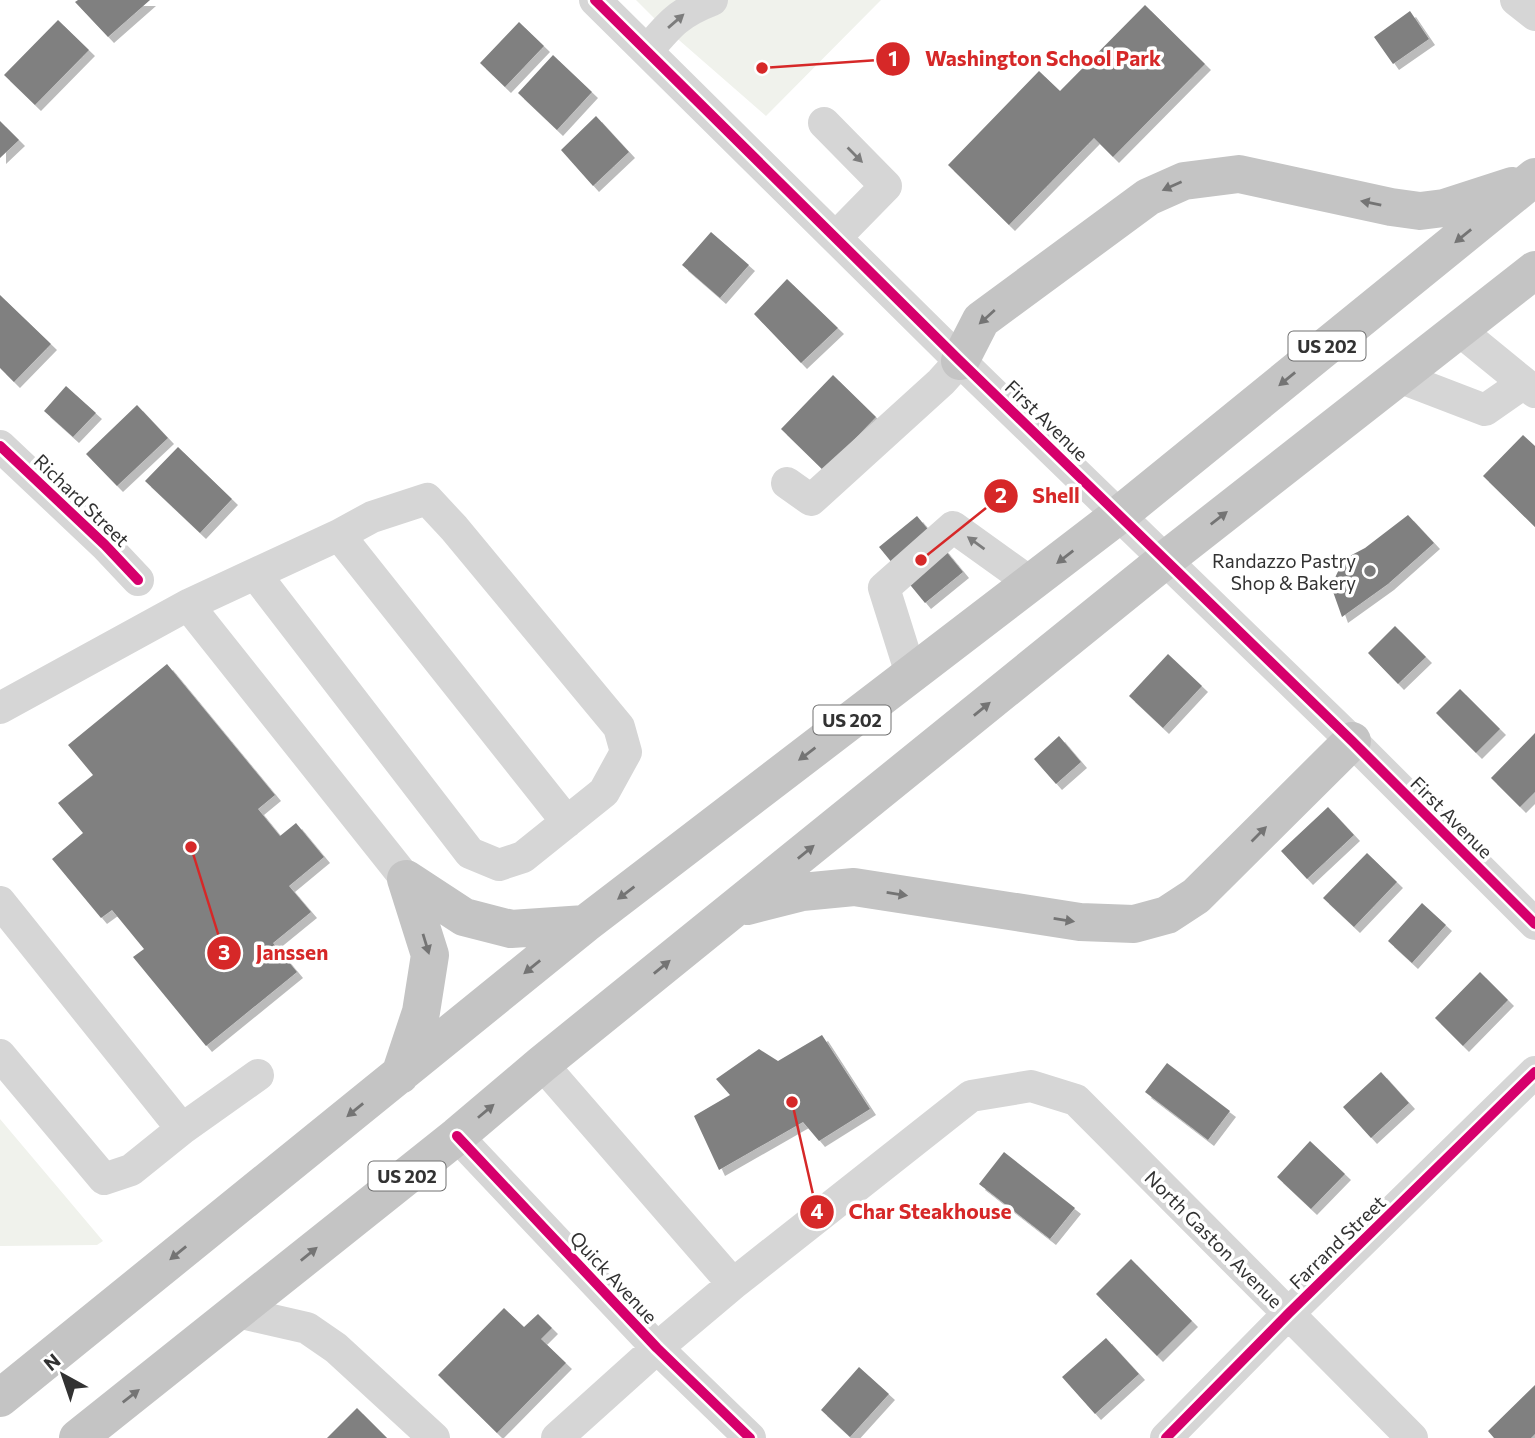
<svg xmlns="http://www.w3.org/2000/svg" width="1535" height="1438" font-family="Commissioner,sans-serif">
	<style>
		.green { fill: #f0f2ec }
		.building { fill: #808080; filter: url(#shadow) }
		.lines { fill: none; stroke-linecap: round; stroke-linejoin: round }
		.minor { stroke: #d6d6d6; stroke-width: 32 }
		.highway { stroke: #c4c4c4; stroke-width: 38 }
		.cycleway-casing { stroke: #fff; stroke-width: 15 }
		.cycleway { stroke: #d6006c; stroke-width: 10 }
		.oneway { fill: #7c7c7c }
		.oneway2 { fill: #747474 }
		.poi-dot { fill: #7a7a7a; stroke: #fff; stroke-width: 2.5 }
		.labels { text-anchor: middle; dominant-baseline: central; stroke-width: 7; stroke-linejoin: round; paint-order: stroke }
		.shield { fill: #fff; stroke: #707070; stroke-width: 2 }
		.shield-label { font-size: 18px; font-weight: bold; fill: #323232 }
		.street-label { font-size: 19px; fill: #323232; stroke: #fff }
		.poi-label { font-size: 19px; fill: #323232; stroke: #fff; text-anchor: end }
		.leader { fill: none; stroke: #d62828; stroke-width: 2.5 }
		.callout-dot { fill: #d62828; stroke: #fff; stroke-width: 2.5 }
		.mark-label { font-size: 21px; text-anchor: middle; font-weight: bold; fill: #fff }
		.callout-label { font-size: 21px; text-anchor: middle; font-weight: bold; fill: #d62828; stroke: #fff; stroke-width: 7; stroke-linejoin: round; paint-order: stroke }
	</style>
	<defs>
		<filter id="shadow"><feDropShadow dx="6" dy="6" stdDeviation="0" flood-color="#0004"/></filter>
	</defs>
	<rect width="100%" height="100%" fill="#fff"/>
	<path class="green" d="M636,0H881L766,116L656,20Z
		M0,1119L103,1241L97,1245L0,1246Z"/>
	<path class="building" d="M78,0H150L108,37L75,2Z
		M1145,5L1205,64L1113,157L1094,138L1009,225L948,165L1039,71L1060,91Z
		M1410,11L1429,39L1393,64L1374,37Z
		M58,20L89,50L35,105L4,75Z
		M519,22L544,46L505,87L480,63Z
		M553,55L592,92L557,130L518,93Z
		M596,116L629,152L593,186L561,150Z
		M0,121L19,140L0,158Z
		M711,232L749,265L720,298L682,265Z
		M787,279L838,328L801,363L754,314Z
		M0,295L51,344L14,382L0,368Z
		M833,375L876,417L824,471L781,429Z
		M66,386L96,413L73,437L44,411Z
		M137,405L168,438L117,486L86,454Z
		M1523,435L1535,446V527L1483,476Z
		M178,447L232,499L200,533L145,481Z
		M1408,515L1434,543L1388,584L1342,617L1331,586L1344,559L1365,548Z
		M917,516L963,572L925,603L879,547Z
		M1395,626L1426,657L1398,684L1368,653Z
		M1168,654L1202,686L1163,728L1129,696Z
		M167,664L275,795L258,809L280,836L296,823L324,857L289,886L311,912L273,943L297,972L206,1046L133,957L144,949L112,910L101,918L52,859L83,833L58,803L93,775L68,745Z
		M1460,689L1500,729L1476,753L1436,713Z
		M1535,733V792L1520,807L1491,778Z
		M1059,736L1081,762L1056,784L1034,759Z
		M1328,807L1354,835L1307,879L1281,851Z
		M1367,853L1397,882L1354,927L1323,898Z
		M1422,903L1446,925L1412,963L1388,941Z
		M1480,972L1508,1000L1463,1046L1435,1018Z
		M822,1035L870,1109L819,1141L803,1122L719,1170L694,1116L730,1095L716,1079L759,1049L778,1061Z
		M1167,1063L1230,1111L1208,1140L1145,1092Z
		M1381,1072L1409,1103L1371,1138L1343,1107Z
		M1310,1141L1345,1174L1311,1209L1277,1177Z
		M1004,1152L1075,1208L1050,1239L979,1184Z
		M1131,1259L1192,1321L1157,1356L1096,1294Z
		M504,1308L524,1327L538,1314L552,1328L541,1339L566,1363L497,1433L438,1375Z
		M1106,1338L1139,1374L1095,1414L1062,1377Z
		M859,1367L889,1394L850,1437L821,1410Z
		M1535,1385V1434L1531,1438H1494L1488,1431Z
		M357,1408L387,1438H327Z"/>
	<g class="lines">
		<path class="minor" d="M595,0L960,361L1352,741L1535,924
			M1516,0L1535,15
			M647,51C669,25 678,13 712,0
			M824,123L886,186L836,237
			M1459,330L1535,392
			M1399,377L1485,410L1524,383
			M0,446L105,545L138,580
			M787,483L811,500L941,382L960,361
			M339,535L567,822
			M188,605L406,879
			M911,674L884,588L953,527L1031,583
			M0,708L188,605L339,535L372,517L427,499L454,528L619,727L626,752L604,792L523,857L499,865L470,853L256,575
			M0,902L182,1129
			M0,1055L104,1179L131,1170L182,1129L258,1075
			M542,1064L733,1284
			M457,1136L657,1348L750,1438
			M237,1312L307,1328L336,1348L434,1438
			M557,1438L657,1348L733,1284L971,1096L1031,1086L1076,1100L1412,1438
			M1166,1438L1289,1313L1535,1072"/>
		<path class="highway" d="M960,361L981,320L1148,197L1184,181L1239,174L1391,207L1420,211L1444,208L1512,186
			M406,879L464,917L511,929L585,924
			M747,906L802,892L854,887L1080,922L1134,924L1167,915L1196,896L1352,741
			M400,1075L421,1012L430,955L406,879
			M0,1398L585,924L1119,515L1535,177
			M78,1438L457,1136L542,1064L1165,560L1535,270"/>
		<g class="cycleway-casing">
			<path id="cycleway" d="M595,0L960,361L1352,741L1535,924
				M0,446L105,545L138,580
				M457,1136L657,1348L750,1438
				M1166,1438L1289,1313L1535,1072"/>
		</g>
		<use href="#cycleway" class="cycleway"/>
	</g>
	<defs><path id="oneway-solid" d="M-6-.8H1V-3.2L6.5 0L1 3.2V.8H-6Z" transform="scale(1.75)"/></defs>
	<g class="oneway">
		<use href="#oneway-solid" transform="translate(676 21) rotate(-41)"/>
		<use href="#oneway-solid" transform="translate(855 155) rotate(45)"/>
		<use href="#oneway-solid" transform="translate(976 543) rotate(-144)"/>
	</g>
	<g class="oneway2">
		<use href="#oneway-solid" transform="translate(1172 186) rotate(156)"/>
		<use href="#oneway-solid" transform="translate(1371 203) rotate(-168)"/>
		<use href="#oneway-solid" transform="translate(1463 236) rotate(141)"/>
		<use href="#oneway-solid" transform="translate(987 317) rotate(138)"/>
		<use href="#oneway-solid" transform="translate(1287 379) rotate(141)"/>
		<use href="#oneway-solid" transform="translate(1219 518) rotate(-38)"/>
		<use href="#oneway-solid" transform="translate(1065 557) rotate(142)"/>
		<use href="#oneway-solid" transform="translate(982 709) rotate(-39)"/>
		<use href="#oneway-solid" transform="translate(807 754) rotate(143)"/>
		<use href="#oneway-solid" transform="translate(1259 834) rotate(-45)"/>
		<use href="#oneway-solid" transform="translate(806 852) rotate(-39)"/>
		<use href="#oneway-solid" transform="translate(626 893) rotate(143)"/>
		<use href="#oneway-solid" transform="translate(897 894) rotate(9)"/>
		<use href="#oneway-solid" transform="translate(1064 920) rotate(9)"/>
		<use href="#oneway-solid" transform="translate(426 944) rotate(73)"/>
		<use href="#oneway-solid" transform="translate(532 967) rotate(141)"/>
		<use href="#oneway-solid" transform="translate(662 967) rotate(-39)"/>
		<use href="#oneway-solid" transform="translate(355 1110) rotate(141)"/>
		<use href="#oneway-solid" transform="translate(486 1111) rotate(-40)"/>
		<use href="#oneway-solid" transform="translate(178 1253) rotate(141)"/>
		<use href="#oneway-solid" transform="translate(309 1254) rotate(-39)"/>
		<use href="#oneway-solid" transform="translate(131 1396) rotate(-38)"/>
	</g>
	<circle class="poi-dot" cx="1370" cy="571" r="7"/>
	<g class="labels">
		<g class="shield">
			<rect x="1288.5" y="331.5" width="77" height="29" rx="5"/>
			<rect x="813.5" y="705.5" width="77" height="29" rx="5"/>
			<rect x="368.5" y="1161.5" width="77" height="29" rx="5"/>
		</g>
		<g class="shield-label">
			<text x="1327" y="346">US 202</text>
			<text x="852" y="720">US 202</text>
			<text x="407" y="1176">US 202</text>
		</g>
		<g class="street-label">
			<text transform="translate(1047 420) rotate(44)">First Avenue</text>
			<text transform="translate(82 500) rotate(44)">Richard Street</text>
			<text transform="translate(1452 817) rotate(45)">First Avenue</text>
			<text transform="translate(1214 1239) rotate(45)">North Gaston Avenue</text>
			<text transform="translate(1337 1242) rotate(-44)">Farrand Street</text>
			<text transform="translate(614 1277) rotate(47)">Quick Avenue</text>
		</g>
		<g class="poi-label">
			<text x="1356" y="560">Randazzo Pastry<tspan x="1356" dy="22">Shop &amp; Bakery</tspan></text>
		</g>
	</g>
	<path class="leader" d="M762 68L893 59M921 560L1001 496M191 847L224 953M792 1102L817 1212"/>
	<g class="callout-dot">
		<circle cx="762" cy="68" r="7"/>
		<circle cx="921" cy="560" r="7"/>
		<circle cx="191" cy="847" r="7"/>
		<circle cx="792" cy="1102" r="7"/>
		<circle cx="893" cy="59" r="18"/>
		<circle cx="1001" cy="496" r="18"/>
		<circle cx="224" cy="953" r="18"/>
		<circle cx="817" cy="1212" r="18"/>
	</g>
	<g class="mark-label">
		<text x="893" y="66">1</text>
		<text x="1001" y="503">2</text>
		<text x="224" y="960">3</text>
		<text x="817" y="1219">4</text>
	</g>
	<g class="callout-label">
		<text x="1043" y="66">Washington School Park</text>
		<text x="1056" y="503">Shell</text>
		<text x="292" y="960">Janssen</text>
		<text x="930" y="1219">Char Steakhouse</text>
	</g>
	<g transform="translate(63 1375) rotate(320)" stroke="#ffffff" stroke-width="5" paint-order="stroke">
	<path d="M0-5L12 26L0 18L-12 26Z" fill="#323232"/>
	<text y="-10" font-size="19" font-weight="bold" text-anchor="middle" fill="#323232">N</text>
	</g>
</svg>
